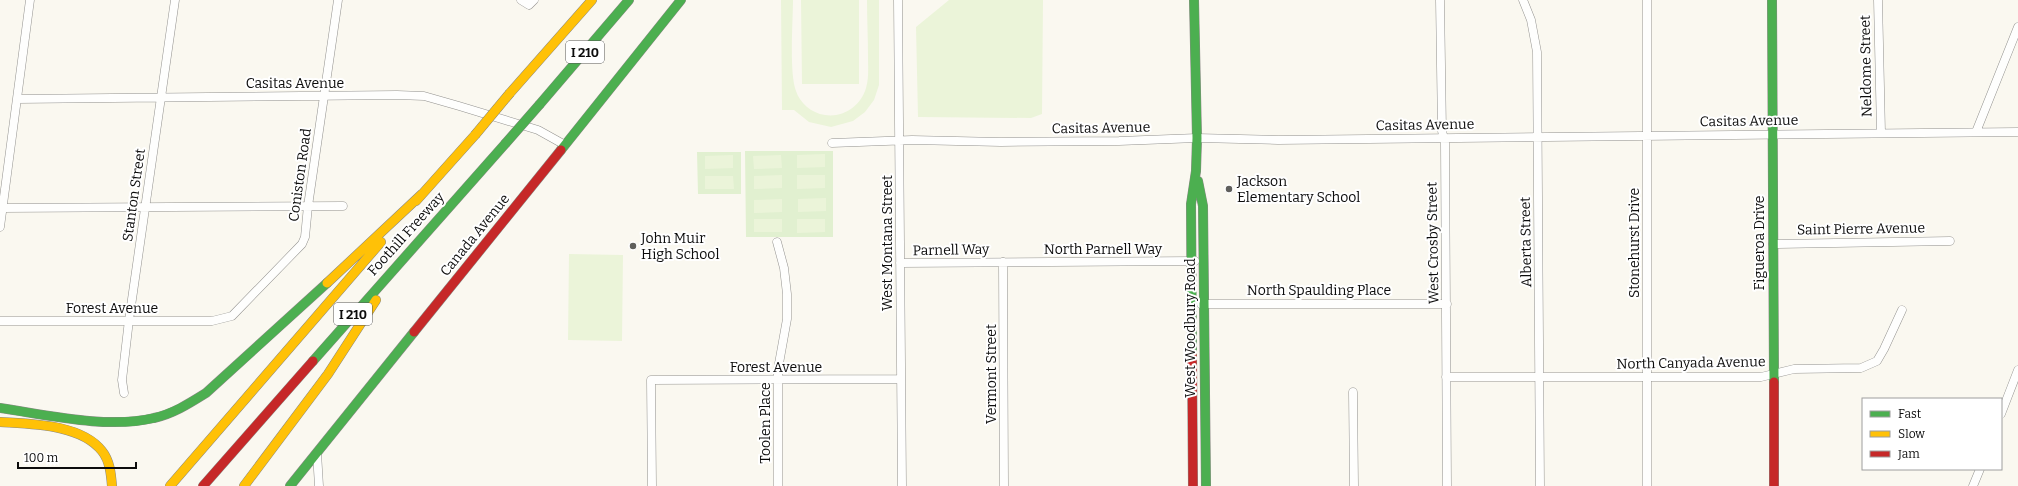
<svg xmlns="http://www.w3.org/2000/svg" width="2018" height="486" font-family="Bitter,serif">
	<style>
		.green { fill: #e1f0d0 }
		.pitch { fill: #ebf4d9 }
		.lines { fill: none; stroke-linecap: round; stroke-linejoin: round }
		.street-casing { stroke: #93928f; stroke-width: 9 }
		.fast-casing { stroke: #8a8985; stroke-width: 10 }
		.slow-casing { stroke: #8a8985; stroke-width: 10 }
		.jam-casing { stroke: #8a8985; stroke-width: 10 }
		.street { stroke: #fefefd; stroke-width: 8 }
		.fast { stroke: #4caf50; stroke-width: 9 }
		.slow { stroke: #ffc107; stroke-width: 9 }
		.jam { stroke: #c62828; stroke-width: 9 }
		.fast-bridge-casing { stroke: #80807c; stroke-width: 10; stroke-linecap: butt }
		.slow-bridge-casing { stroke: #80807c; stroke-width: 10; stroke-linecap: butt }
		.fast-bridge { stroke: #4caf50; stroke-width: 9 }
		.slow-bridge { stroke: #ffc107; stroke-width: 9 }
		.poi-dot { fill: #5f5f5c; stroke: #fff; stroke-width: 1.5 }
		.labels { text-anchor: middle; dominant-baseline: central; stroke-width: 4; stroke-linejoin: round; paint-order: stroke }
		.shield { fill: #fff; stroke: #555; stroke-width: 1 }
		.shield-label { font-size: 13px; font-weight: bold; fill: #0c0c0c }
		.street-label { font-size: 14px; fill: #0c0c0c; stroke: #fff }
		.poi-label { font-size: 14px; fill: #0c0c0c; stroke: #fff; text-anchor: start }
	</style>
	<rect width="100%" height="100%" fill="#faf8f0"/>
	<path class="green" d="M745,151H833V237H746Z
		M697,152H741V194H698Z"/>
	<path class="pitch" d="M781,0H793C793,22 789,73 796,91C800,103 811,113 825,115C843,118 861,106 866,88C869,78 868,68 868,58C868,38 867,19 867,0H879V85L874,100L865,112L853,121L831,127L809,122L794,110H782Z
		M801,0H859V84H802Z
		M949,0H1043L1042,114L1031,118L918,117L916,27Z
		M825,154V167L797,168V155Z
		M733,155V168L705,169V156Z
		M781,155L782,168L754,169L753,156Z
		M782,175V188L754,189V176Z
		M797,175H825V188L797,189Z
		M705,176H733L734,189H705Z
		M826,198V211L798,212V199Z
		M782,199V212L754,213V200Z
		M754,219H782V232H754Z
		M797,219H825V232L797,233Z
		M569,254L623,255L622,341L568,340Z"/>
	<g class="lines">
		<g class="street-casing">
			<path id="street" d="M521,0L529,5L534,0
				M898,0L902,486
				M1440,0L1442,131L1445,143L1447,486
				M1523,0L1531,20L1537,52L1540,486
				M1647,0V486
				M1878,0L1881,132
				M17,99L397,95L424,96L459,106L538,130L565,145
				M1976,132L2018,27
				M832,143L912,140L1001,142L1119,141L1197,138L1278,140L2018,132
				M2,208L343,206
				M0,227L30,0
				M777,242L784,268L787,294V319L778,369V486
				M1773,244L1950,241
				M1003,262L1004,486
				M900,263L1195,261
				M1201,304H1447
				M0,321H212L232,316L302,244L305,237L308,206L338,0
				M1446,377H1761L1794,369L1861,368L1877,361L1884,349L1902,310
				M1353,392L1354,486
				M124,393L122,380L129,320L175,0
				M2001,414L2018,370
				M317,453L319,486
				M652,486L651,380L901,379
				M1973,486L1980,469"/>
		</g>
		<g class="fast-casing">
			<path id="fast" d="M1772,0L1774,382
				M540,104L629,0
				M561,150L681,0
				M1198,181L1203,206L1206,486
				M1192,354L1191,204L1196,171L1197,138L1194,0
				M313,361L505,144
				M0,408C48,415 107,429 154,418C173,414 190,403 206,393L327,283
				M290,486L414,332"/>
		</g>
		<g class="slow-casing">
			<path id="slow" d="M510,93L592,0
				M416,201L475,135
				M327,283L422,194
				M0,422C31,424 81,424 102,451C110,461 111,474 112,486
				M170,486L381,242
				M244,486L328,374L376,300"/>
		</g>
		<g class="jam-casing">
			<path id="jam" d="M414,332L561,150
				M1192,354L1193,486
				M1774,382V486
				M203,486L313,361"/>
		</g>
		<use href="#street" class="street"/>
		<use href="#fast" class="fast"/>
		<use href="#slow" class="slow"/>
		<use href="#jam" class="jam"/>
		<g class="fast-bridge-casing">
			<path id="fast-bridge" d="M505,144L540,104"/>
		</g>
		<g class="slow-bridge-casing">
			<path id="slow-bridge" d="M475,135L510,93"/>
		</g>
		<use href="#fast-bridge" class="fast-bridge"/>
		<use href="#slow-bridge" class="slow-bridge"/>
	</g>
	<g class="poi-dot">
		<circle cx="1229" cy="189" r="4"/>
		<circle cx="633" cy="246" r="4"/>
	</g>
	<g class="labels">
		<g class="shield">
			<rect x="566" y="41" width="38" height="22" rx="3"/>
			<rect x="334" y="303" width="38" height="22" rx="3"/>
		</g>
		<g class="shield-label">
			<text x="585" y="52">I 210</text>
			<text x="353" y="314">I 210</text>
		</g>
		<g class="street-label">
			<text transform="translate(1866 66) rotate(-91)">Neldome Street</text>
			<text x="295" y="83">Casitas Avenue</text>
			<text transform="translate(1749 121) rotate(-1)">Casitas Avenue</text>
			<text transform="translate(1425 125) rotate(-1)">Casitas Avenue</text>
			<text transform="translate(1101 128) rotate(-1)">Casitas Avenue</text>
			<text transform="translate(300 175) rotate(-82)">Coniston Road</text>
			<text transform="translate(134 195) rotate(-82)">Stanton Street</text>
			<text transform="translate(1861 229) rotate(-1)">Saint Pierre Avenue</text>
			<text transform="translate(406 234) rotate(-48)">Foothill Freeway</text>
			<text transform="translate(475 235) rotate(-51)">Canada Avenue</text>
			<text transform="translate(1526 242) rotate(-91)">Alberta Street</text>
			<text transform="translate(887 243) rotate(-90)">West Montana Street</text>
			<text transform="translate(1433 243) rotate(-91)">West Crosby Street</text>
			<text transform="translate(1634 243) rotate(-90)">Stonehurst Drive</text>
			<text transform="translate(1759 243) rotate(-90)">Figueroa Drive</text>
			<text x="1103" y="249">North Parnell Way</text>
			<text transform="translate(951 250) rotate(-1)">Parnell Way</text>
			<text x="1319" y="290">North Spaulding Place</text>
			<text x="112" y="308">Forest Avenue</text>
			<text transform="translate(1190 328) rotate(-90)">West Woodbury Road</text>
			<text transform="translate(1691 363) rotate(-1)">North Canyada Avenue</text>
			<text x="776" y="367">Forest Avenue</text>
			<text transform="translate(991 374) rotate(-90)">Vermont Street</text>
			<text transform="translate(765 423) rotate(-90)">Toolen Place</text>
		</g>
		<g class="poi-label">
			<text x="1237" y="181">Jackson<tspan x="1237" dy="16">Elementary School</tspan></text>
			<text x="641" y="238">John Muir<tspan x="641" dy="16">High School</tspan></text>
		</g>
	</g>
	<rect x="1862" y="398" width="140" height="72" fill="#ffffff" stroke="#9e9e9e"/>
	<rect x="1870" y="411" width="20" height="6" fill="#4caf50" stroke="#9e9e9e"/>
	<text x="1898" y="418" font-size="12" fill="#0c0c0c">Fast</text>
	<rect x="1870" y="431" width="20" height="6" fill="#ffc107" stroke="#9e9e9e"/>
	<text x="1898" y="438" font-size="12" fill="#0c0c0c">Slow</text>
	<rect x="1870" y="451" width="20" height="6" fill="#c62828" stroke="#9e9e9e"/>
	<text x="1898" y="458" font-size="12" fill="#0c0c0c">Jam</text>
	<path d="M18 462v6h118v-6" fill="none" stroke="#0c0c0c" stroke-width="2"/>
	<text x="24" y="462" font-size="12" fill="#0c0c0c" stroke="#ffffff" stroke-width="3" paint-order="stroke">100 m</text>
</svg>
